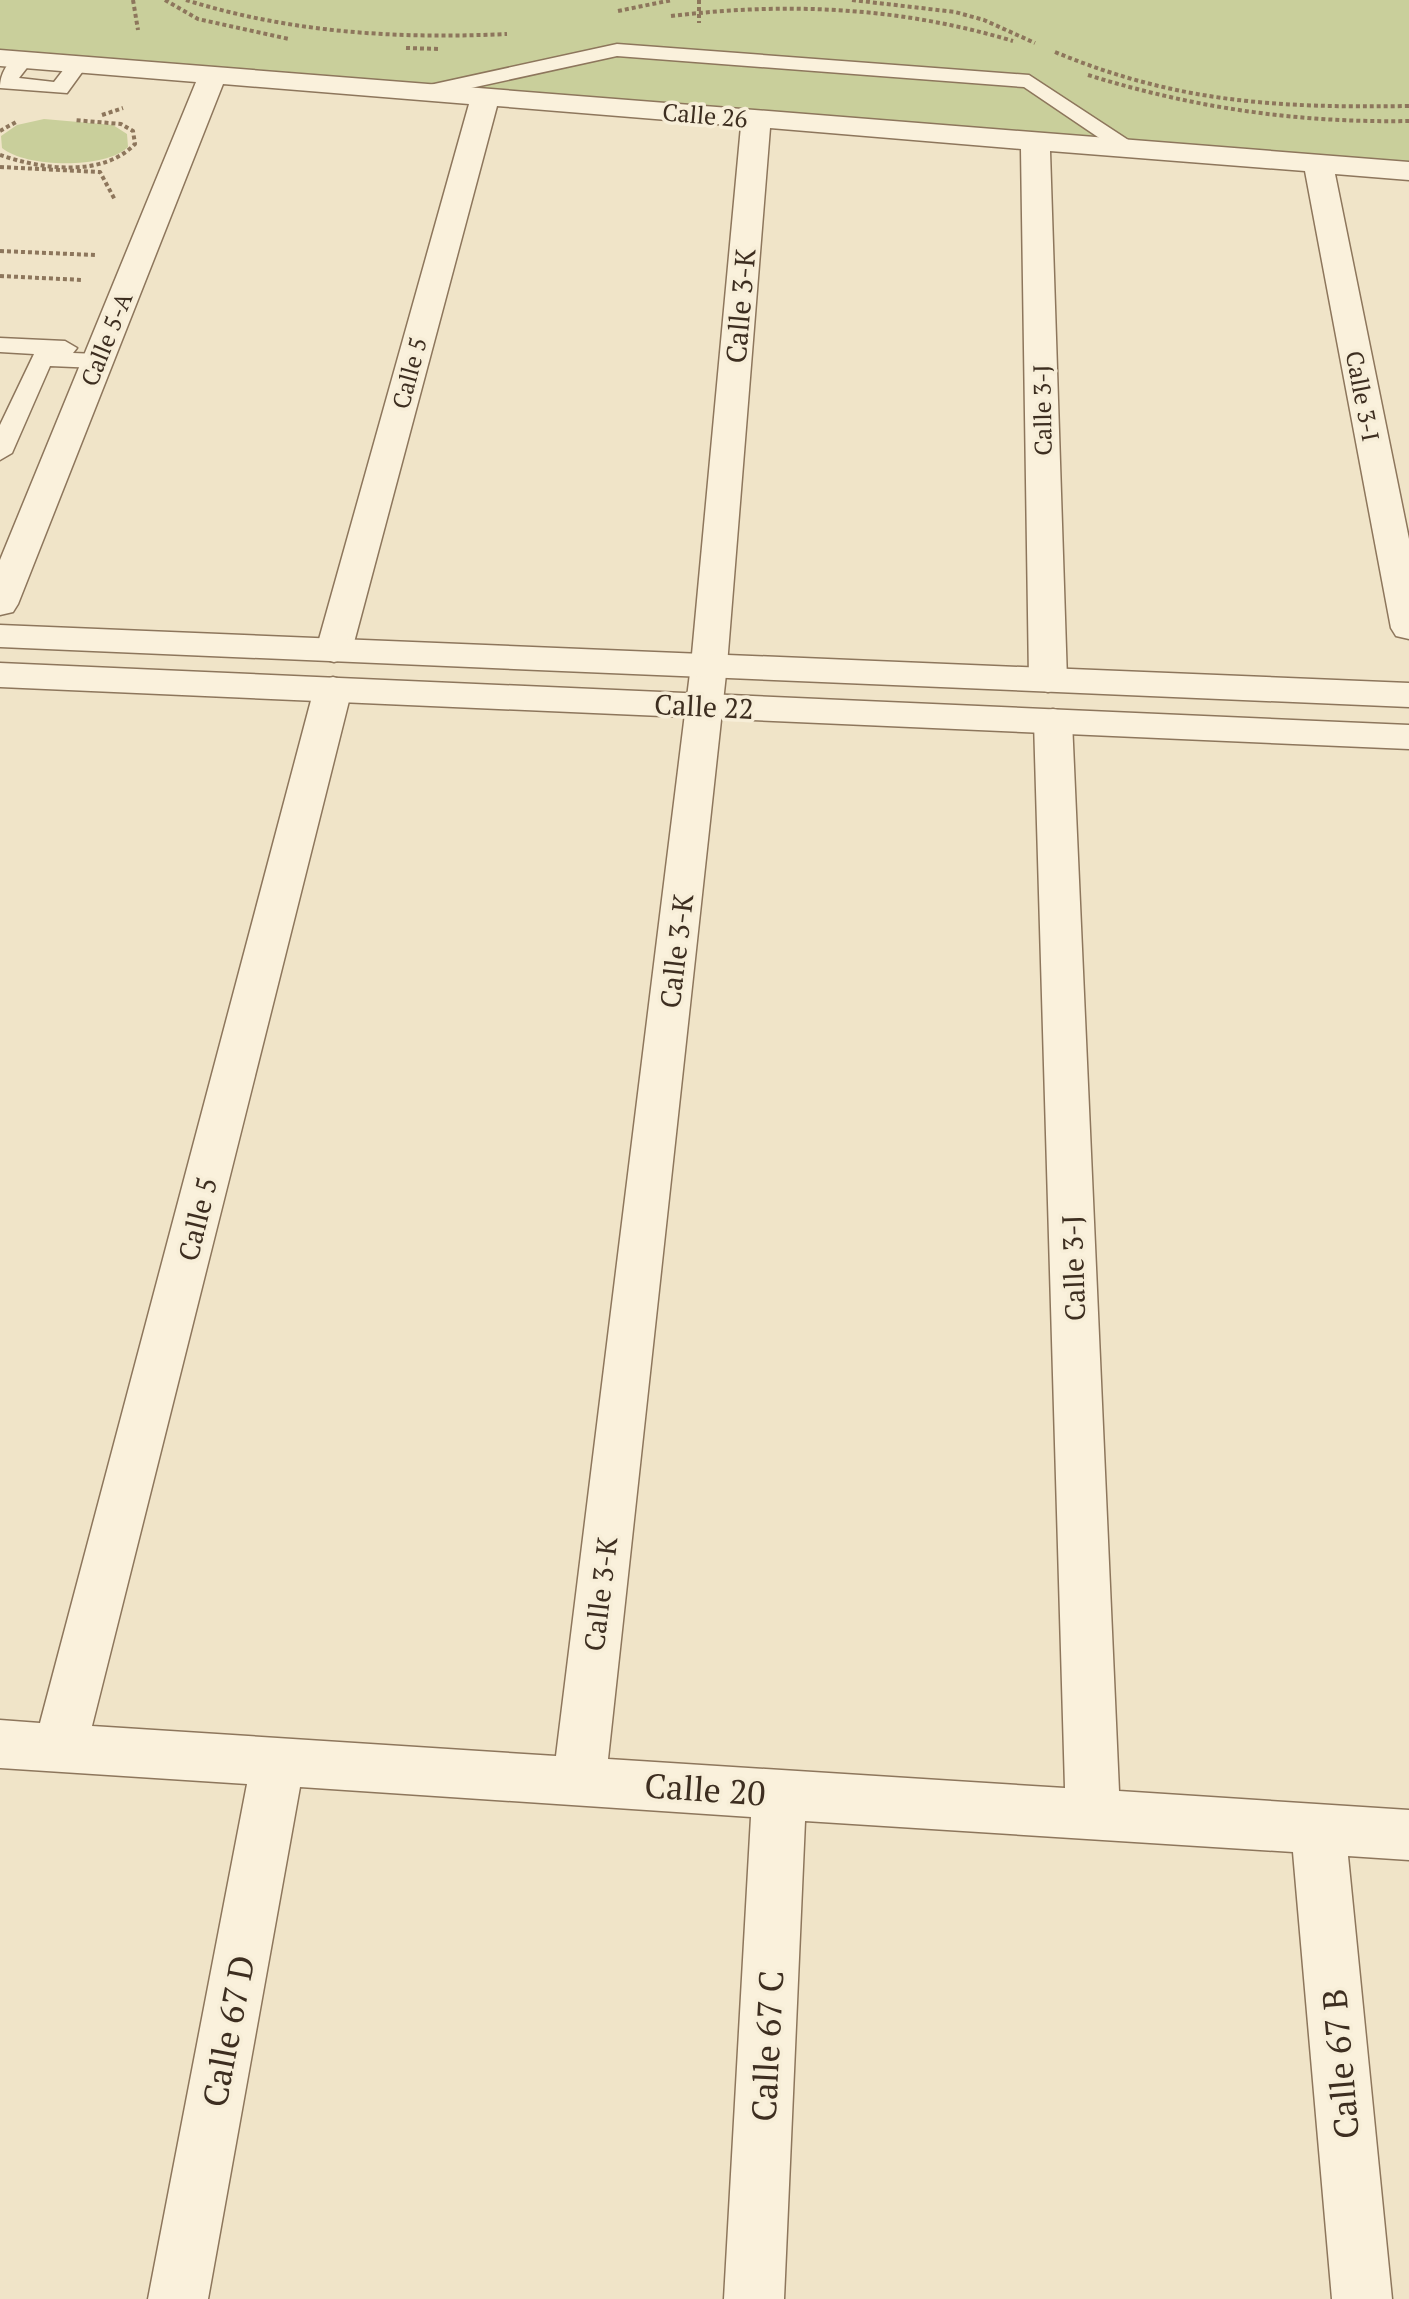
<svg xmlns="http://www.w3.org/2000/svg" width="1409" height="2299" font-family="'PT Serif',serif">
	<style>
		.green { fill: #c9cf9b }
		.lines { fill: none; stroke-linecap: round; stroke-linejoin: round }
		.service-casing { stroke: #8d765c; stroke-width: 3 }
		.minor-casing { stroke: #8d765c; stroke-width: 3 }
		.tertiary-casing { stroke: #8d765c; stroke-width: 3 }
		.path { stroke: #8d765c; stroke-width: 4; stroke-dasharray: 4 3; stroke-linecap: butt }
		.service { fill: #faf1dc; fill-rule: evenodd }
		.minor { fill: #faf1dc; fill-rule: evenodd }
		.tertiary { fill: #faf1dc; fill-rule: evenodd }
		.labels { text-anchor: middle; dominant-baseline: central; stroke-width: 7; stroke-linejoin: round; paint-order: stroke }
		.far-street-label { font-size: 24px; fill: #3d2e20; stroke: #f7eed8 }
		.street-label { font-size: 28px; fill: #3d2e20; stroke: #f7eed8 }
		.near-street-label { font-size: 34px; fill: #3d2e20; stroke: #f7eed8 }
	</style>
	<rect width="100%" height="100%" fill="#f0e4c8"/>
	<path class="green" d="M0,0H1409V162L0,49Z
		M44,119L113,125L127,134L128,147C106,169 26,168 2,148L1,136L17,125Z"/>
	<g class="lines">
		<g class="service-casing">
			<path id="service" d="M617,44L1029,75L1142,149L1131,155L1123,154L1024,87L617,56L425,98L415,92L425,86Z
				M23,54L33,60L19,78L54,82L71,60H85L88,64L67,93L0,88C0,74 8,58 23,54Z
				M0,338L65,341L77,348L73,353L97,354L109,361L97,368L50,366L12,453L0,460V425L34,354L0,352Z"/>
		</g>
		<g class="minor-casing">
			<path id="minor" d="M0,50L1409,162V180L1335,174L1409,539V639L1396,636L1391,628L1305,171L1050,151L1067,680L1061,688L1048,692L1035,688L1029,680L1021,149L770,128L727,665L608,1759L1065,1788L1034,721L1040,712L1053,709L1066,712L1072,721L1119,1791L1409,1810V1860L1348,1856L1392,2299H1332L1293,1852L805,1821L784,2299H724L751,1817L300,1787L208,2299H148L247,1784L0,1768V1720L40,1723L314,689L320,681L333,677L346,681L352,689L92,1726L556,1756L691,665L741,126L497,106L352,650L347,658L334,662L321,658L316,650L469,104L223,84L18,604L13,612L0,615V560L196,82L0,66Z"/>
		</g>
		<g class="tertiary-casing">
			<path id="tertiary" d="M0,625L1409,683V707L0,647Z
				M0,663L1409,725V749L0,687Z"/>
		</g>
		<path class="path" d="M133,0L138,30
			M165,0L198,19L289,39
			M186,0C292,33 397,39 507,34
			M699,0V23
			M852,0L955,12L984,20L1035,43
			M618,11L672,0
			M671,16C788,2 900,7 1013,41
			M406,48L440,49
			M1055,52C1178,103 1278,108 1409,106
			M1088,75C1194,108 1298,123 1409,121
			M102,115L123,108
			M0,131L16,122
			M0,155C41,169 102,178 135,144L133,131L121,124L74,120
			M0,167L100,172L115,200
			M0,251L95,255
			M0,276L83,280"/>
		<use href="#service" class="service"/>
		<use href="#minor" class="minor"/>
		<use href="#tertiary" class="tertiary"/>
	</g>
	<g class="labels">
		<g class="far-street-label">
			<text transform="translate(705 115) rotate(5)">Calle 26</text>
			<text transform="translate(106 339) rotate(-68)">Calle 5-A</text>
			<text transform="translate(409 373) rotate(-75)">Calle 5</text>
			<text transform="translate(1363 396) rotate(79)">Calle 3-I</text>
			<text transform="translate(1042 410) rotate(-91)">Calle 3-J</text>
		</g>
		<g class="street-label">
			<text transform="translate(740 306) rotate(-85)">Calle 3-K</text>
			<text transform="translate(704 706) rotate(3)">Calle 22</text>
			<text transform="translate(676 951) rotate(-83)">Calle 3-K</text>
			<text transform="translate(197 1219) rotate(-76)">Calle 5</text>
			<text transform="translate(1073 1268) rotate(-92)">Calle 3-J</text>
			<text transform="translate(600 1594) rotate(-83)">Calle 3-K</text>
		</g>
		<g class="near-street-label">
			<text transform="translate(705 1789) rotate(4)">Calle 20</text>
			<text transform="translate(228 2031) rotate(-79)">Calle 67 D</text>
			<text transform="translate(767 2046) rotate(-87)">Calle 67 C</text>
			<text transform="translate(1340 2064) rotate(-95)">Calle 67 B</text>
		</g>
	</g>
</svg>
